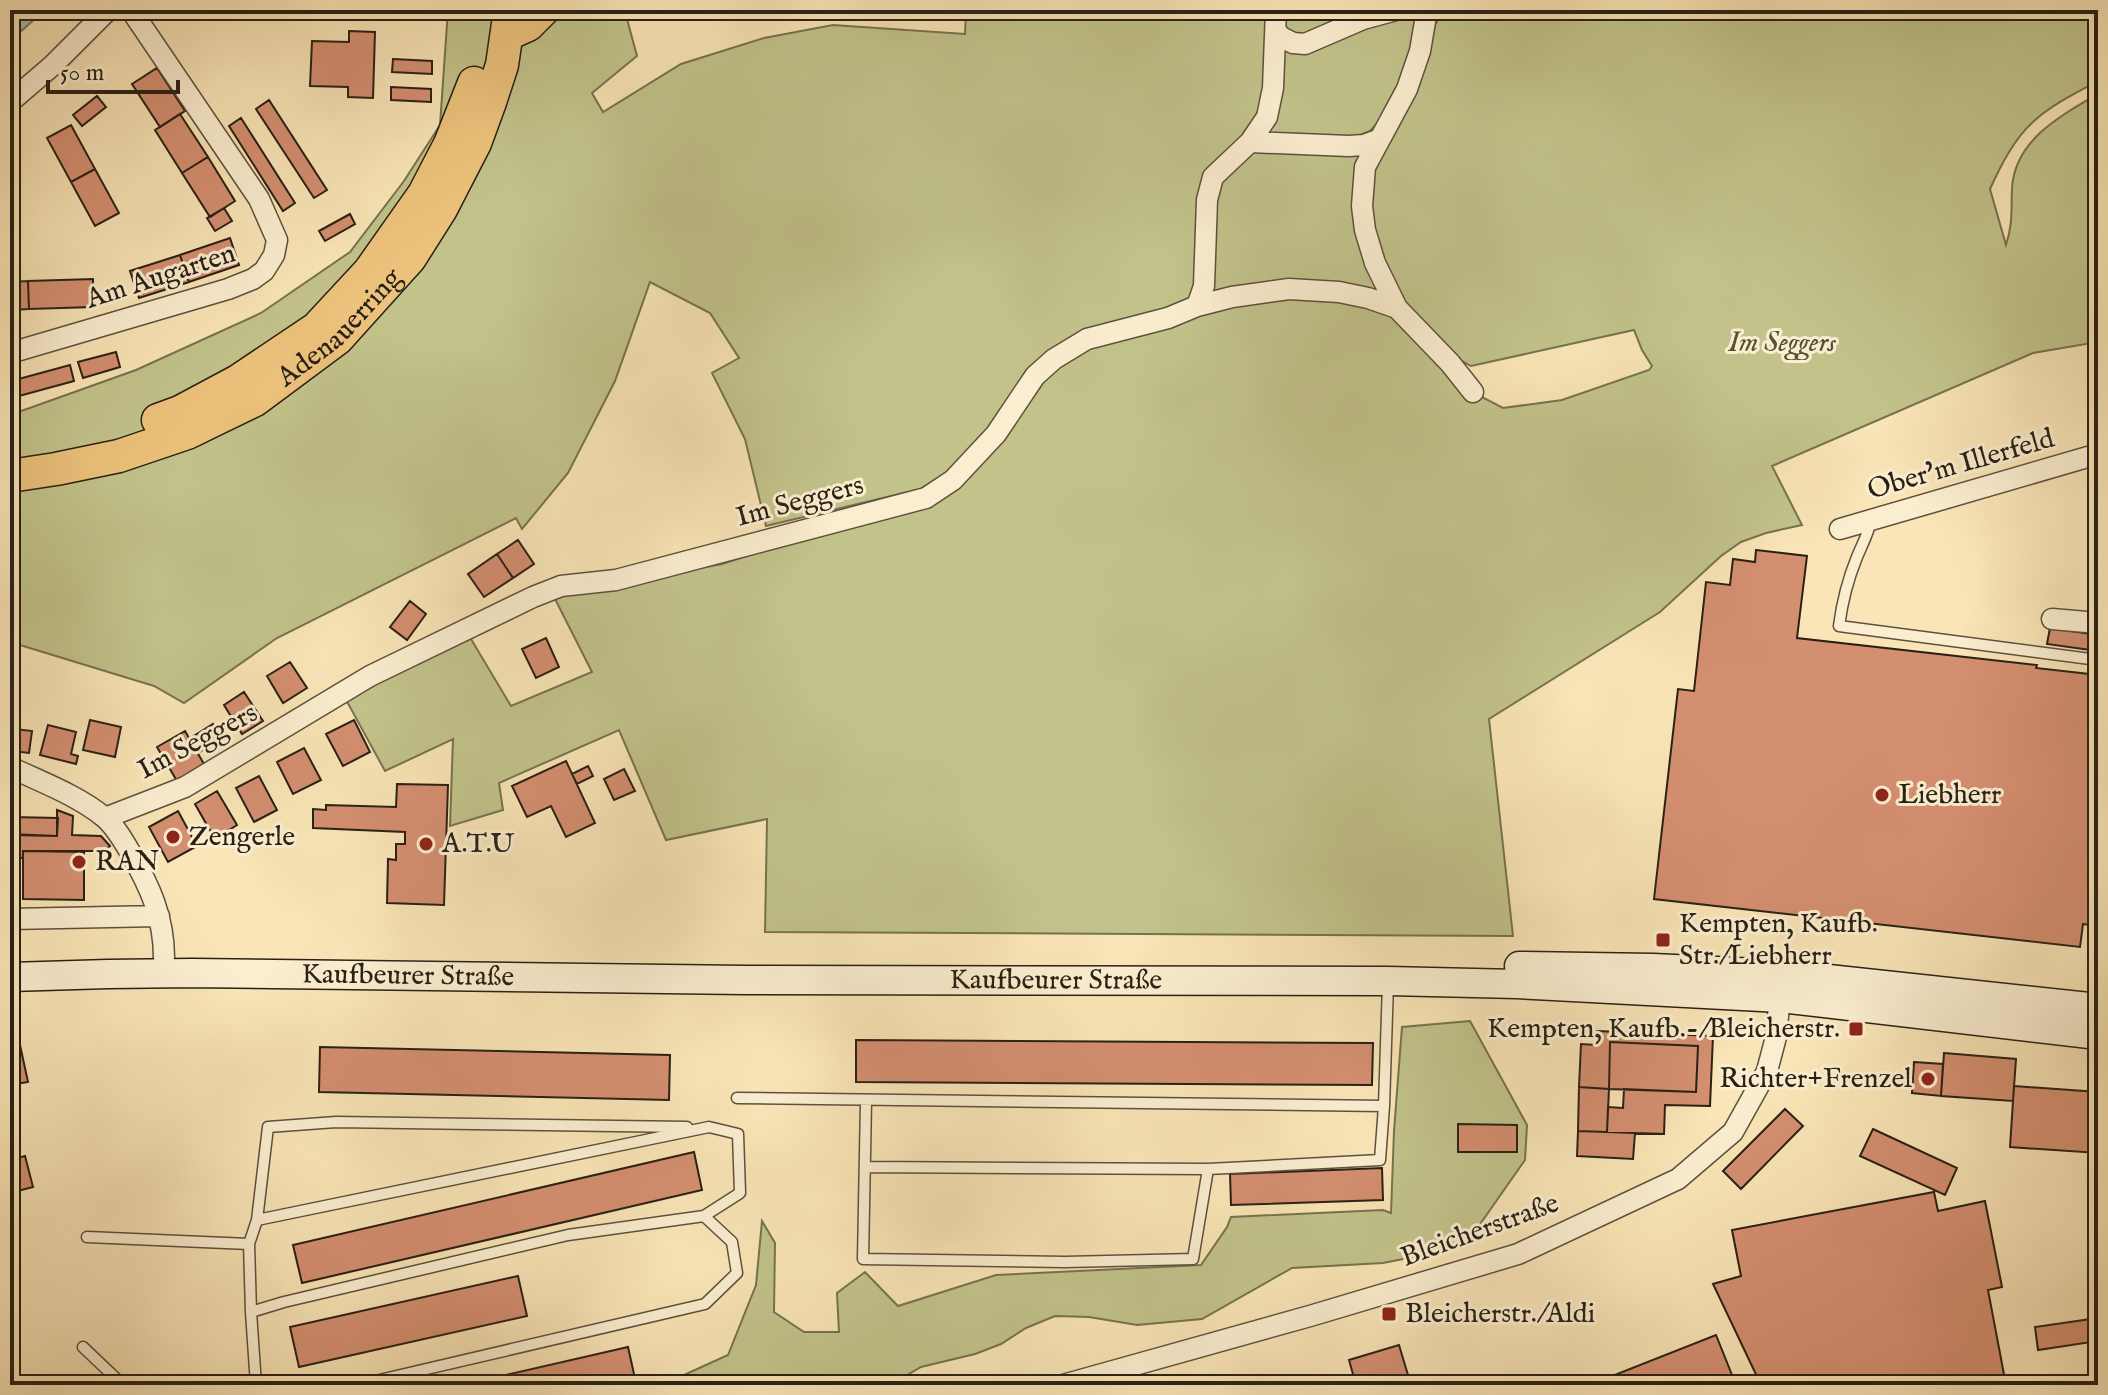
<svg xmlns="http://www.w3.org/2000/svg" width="2108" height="1395" font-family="'IM FELL English',serif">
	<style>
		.green { fill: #c2c38b; stroke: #767250; stroke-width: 2 }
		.water { fill: #9ebfb2; stroke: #6f7f73; stroke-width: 2 }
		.building { fill: #d48f71; stroke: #292015; stroke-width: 2 }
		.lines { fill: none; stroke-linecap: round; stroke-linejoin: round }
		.service-casing { stroke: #5d513e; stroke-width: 13 }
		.minor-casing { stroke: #5d513e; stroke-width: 23 }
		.secondary-casing { stroke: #292015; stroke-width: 31 }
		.primary-casing { stroke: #292015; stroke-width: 35 }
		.service { stroke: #fbeed0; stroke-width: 10 }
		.minor { stroke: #fbeed0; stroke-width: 20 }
		.secondary { stroke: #fbeed0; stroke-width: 28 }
		.primary { stroke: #ecc27c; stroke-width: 32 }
		.poi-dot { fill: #8f2418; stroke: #fbeed0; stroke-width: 3 }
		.labels { text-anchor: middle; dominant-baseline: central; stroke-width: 6; stroke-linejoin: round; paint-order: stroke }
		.street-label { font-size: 28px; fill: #292015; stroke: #fbeed0 }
		.park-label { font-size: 28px; font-style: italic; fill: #575138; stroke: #fbeed0 }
		.poi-label { font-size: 28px; fill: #292015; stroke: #fbeed0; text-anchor: start }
	</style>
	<rect width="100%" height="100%" fill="#f9e5b7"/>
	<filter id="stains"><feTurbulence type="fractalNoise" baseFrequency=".0025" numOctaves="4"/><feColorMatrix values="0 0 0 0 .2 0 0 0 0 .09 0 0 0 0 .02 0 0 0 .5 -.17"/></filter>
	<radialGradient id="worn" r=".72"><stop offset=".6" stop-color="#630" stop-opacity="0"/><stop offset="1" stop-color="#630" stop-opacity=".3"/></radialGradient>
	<path class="green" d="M448,10H593L592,14L627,19L637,56L592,93L603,112L681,64L764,38L833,25L965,34L966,10H1266C1263,25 1266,39 1267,54C1269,104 1262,126 1221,156L1199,268L1191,301L1086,333L944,475L920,489L766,526L745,439L712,373L739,358L710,313L650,282L615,381L568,473L522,529L516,518L277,638L184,703L154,686L10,642V415L136,370L261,313L350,252L404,181L440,125Z
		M1284,10H1372L1298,37C1286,29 1282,25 1284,10Z
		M1444,10H2098V81C2076,93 2053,104 2034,121C2014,139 2001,165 1990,189L2006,245C2013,223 2011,211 2012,188C2015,140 2060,116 2098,94V342L2033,353L1772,466L1802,525L1766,533L1741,542L1721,556L1660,612L1489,719L1513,936L765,932L767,819L666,840L619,730L499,783L503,810L450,826L453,739L385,771L345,698L468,634L511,706L592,672L553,595L722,564L862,519L927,504L1038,381L1089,345L1200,311L1289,295L1366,303L1398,321L1474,393L1503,408L1562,400L1649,370L1652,366L1642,350L1634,330L1471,366L1453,356L1404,302L1383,261L1372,228L1371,168L1432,30Z
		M1404,12L1416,14L1420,23L1414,50L1386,114L1370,131L1356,137L1271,138L1270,131L1281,56L1287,49Z
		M1260,150L1364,153L1382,290L1216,296C1201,274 1215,206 1219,180L1251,153Z
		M1470,1021L1527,1125L1525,1160L1464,1247L1383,1263L1292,1268L1202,1319L1137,1325L1089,1317L1055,1316L1026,1328L1001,1344L975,1354L921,1367L890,1385H662L728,1355L756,1285L762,1221L775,1243L774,1312L804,1332H839L837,1293L865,1272L898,1306L996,1275L1201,1265L1227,1227L1231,1217L1383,1210L1391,1213L1394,1131L1402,1027Z"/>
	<path class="water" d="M10,10H45L10,41Z"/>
	<path class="building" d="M349,31L375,32L373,98L348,97V87L310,86L312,41L349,42Z
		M393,59L432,61V74L392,72Z
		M157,68L185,111L160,127L132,84Z
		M391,87L431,89V102L391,100Z
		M97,96L106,107L82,126L73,115Z
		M269,100L327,190L314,198L256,109Z
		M180,114L208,157L182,173L155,130Z
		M241,118L295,203L283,211L229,126Z
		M71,125L95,169L71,182L47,138Z
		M208,157L235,201L210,217L182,173Z
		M95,169L119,213L95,226L71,182Z
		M224,208L232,221L215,231L207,218Z
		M350,214L355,224L325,241L319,231Z
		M230,238L239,265L189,282L180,255Z
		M180,255L189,282L139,298L130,271Z
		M93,279V307L29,309L28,281Z
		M28,281L29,309L10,310V282Z
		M116,352L120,367L83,378L78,362Z
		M70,365L74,381L19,396L15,380Z
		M518,540L534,564L513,578L497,554Z
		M1756,550L1807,556L1797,638L2037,665L2036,668L2098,675V926L2083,924L2080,947L1654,899L1678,689L1694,691L1706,582L1730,585L1733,559L1755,562Z
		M497,554L513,578L484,597L468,574Z
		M410,601L426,614L407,640L390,627Z
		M2050,628L2098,635V651L2047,644Z
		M546,638L559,667L536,678L522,649Z
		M290,662L307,688L283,703L267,676Z
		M244,692L263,721L242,734L224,705Z
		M90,720L121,727L115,757L83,750Z
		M354,720L370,752L343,766L326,734Z
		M213,724L222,739L198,753L189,739Z
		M48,725L76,732L71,754L78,756L76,764L40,755Z
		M15,729L32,731L29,753L12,751Z
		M185,731L204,764L177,781L157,747Z
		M304,748L321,780L293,794L277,762Z
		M566,761L595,823L566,837L551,806L527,817L512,786Z
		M588,766L593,776L577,784L572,774Z
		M624,769L635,791L614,800L604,779Z
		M259,776L277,810L254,822L236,788Z
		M10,779L12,780L11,835L10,834Z
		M397,784L448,785L444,905L387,903L388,859L396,860V844H405V832L313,828V809L326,810V805L396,807Z
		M217,791L237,825L215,839L195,804Z
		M57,810L73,816L72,835L101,836L110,846L104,851H23V858H10V834L57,836Z
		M178,811L197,846L168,862L149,827Z
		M12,817L58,818L57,836L11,835Z
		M23,851L84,852V900L23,899Z
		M1597,1031L1713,1036L1710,1106L1665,1105L1664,1134L1607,1132L1608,1107L1623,1108L1624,1089L1696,1092L1698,1046L1610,1042L1609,1089L1579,1087L1581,1044L1596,1045Z
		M856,1040L1373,1043L1372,1085L856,1082Z
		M1610,1042L1698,1046L1696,1092L1609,1089Z
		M20,1045L28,1082L10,1085V1047Z
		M320,1047L670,1055L669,1100L319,1092Z
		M1944,1053L2016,1059L2013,1101L1941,1096Z
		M1914,1062L1943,1064L1941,1096L1912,1093Z
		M2014,1086L2098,1092V1153L2010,1147Z
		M1579,1087L1609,1089L1607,1132L1578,1131Z
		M1785,1109L1803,1126L1741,1189L1723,1171Z
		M1458,1124L1517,1125V1152H1458Z
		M1873,1129L1957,1168L1945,1195L1860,1156Z
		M1578,1131L1635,1133L1633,1159L1577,1156Z
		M694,1152L702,1190L302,1283L293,1245Z
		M25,1156L33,1187L10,1193V1160Z
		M1382,1168L1383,1200L1231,1205L1230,1174Z
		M1934,1192L1938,1211L1985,1201L2002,1287L1988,1290L2006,1385H1951L1949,1376L1901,1385H1761L1713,1284L1741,1276L1732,1230Z
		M518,1276L527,1316L299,1367L290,1327Z
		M2098,1318V1341L2038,1350L2035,1327Z
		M1716,1335L1736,1385H1616L1612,1376Z
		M1399,1345L1411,1385H1356L1349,1360Z
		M628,1347L636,1383L628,1385H462Z
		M1259,1375L1263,1385H1234Z"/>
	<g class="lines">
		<g class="service-casing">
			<path id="service" d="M1871,521C1868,534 1862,545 1857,557C1848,579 1842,603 1839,626L2098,660
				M737,1098L1384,1106L1388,983
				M865,1167L1208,1169L1193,1259L1065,1262L863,1259L866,1101
				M1208,1169L1380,1160L1384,1106
				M257,1220L268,1127L336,1122L687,1127
				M87,1237L249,1244
				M251,1312L249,1244L257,1220L709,1127L738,1134L740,1193L704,1216
				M83,1347L123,1385
				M256,1385L251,1312L284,1302L568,1235L704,1216L732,1242L737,1273L705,1304L358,1385"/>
		</g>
		<g class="minor-casing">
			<path id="minor" d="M1276,31L1281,37L1293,43L1305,44L1363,19L1396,10
				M10,102L53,65L108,10
				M1250,142L1349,146L1364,145L1380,139
				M1197,306L1204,286L1207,200L1213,177L1250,142L1267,117L1273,88L1276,10
				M1397,308L1375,263L1365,230L1362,206L1365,167L1407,89L1420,51L1427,10
				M10,353L228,289L253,279L264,271L274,255L277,240L259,199L131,10
				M1840,529L2098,454
				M2052,619L2098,623
				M10,767C41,782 77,795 104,817C115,826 123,840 130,852C150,887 164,917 164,958
				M105,818L185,787L370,676L533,597L561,586L616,580L926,498L953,480L996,434L1035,376L1054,359L1087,339L1168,318L1197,306L1232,297L1289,289L1339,292L1368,298L1397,308L1450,363L1473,392
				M10,919L159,916
				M1063,1385L1310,1316L1518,1254L1678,1179L1733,1132L1767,1071L1776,1037L1781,986"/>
		</g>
		<g class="secondary-casing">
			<g id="secondary">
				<path d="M1519,966L1653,968L1782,974L2098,1008"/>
				<path id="s1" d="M10,977L108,974L192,973L745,980L1388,981L1517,984L1781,998L2098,1035"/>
			</g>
		</g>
		<g class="primary-casing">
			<g id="primary">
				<path d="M508,34L528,25L543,10"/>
				<path d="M158,420L180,412L238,381L317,328L369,272L424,194L450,144L474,83"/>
				<path id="s2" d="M10,476L56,469L119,456L187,433L255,400L337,339L410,258L441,209L475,143L490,102L502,65L510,10"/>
			</g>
		</g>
		<use href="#service" class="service"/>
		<use href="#minor" class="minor"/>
		<use href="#secondary" class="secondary"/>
		<use href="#primary" class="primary"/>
	</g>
	<g class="poi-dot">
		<circle cx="1882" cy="795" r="8"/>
		<circle cx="173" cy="837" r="8"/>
		<circle cx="426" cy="844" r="8"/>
		<circle cx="79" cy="862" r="8"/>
		<rect x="1655" y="932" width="16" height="16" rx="4"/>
		<rect x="1848" y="1021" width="16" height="16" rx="4"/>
		<circle cx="1928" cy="1079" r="8"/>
		<rect x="1381" y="1306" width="16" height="16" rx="4"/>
	</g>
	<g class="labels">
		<g class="street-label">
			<text transform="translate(161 277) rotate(-18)">Am Augarten</text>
			<text stroke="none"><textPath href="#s2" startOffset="370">Adenauerring</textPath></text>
			<text transform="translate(1961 465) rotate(-16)">Ober'm Illerfeld</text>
			<text transform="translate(800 502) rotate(-15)">Im Seggers</text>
			<text transform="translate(198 742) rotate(-28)">Im Seggers</text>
			<text stroke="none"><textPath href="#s1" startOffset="398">Kaufbeurer Straße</textPath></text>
			<text stroke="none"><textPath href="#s1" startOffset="1046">Kaufbeurer Straße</textPath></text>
			<text transform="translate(1480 1231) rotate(-20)">Bleicherstraße</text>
		</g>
		<g class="park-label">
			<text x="1782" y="343">Im Seggers</text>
		</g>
		<g class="poi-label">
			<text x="1898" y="795">Liebherr</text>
			<text x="189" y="837">Zengerle</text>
			<text x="442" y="844">A.T.U</text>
			<text x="95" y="862">RAN</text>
			<text x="1679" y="924">Kempten, Kaufb.<tspan x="1679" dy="32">Str./Liebherr</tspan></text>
			<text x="1840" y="1029" text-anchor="end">Kempten, Kaufb.-/Bleicherstr.</text>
			<text x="1912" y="1079" text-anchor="end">Richter+Frenzel</text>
			<text x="1405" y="1314">Bleicherstr./Aldi</text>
		</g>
	</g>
	<rect width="2108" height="1395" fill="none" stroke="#f9e5b7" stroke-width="40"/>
	<rect x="12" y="12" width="2084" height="1371" fill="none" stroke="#292015" stroke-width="4"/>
	<rect x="20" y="20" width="2068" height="1355" fill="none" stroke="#292015" stroke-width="2"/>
	<path d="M48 80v12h130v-12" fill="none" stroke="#292015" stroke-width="4"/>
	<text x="60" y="80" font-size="24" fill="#292015" stroke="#fbeed0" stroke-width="6" paint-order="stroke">50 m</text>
	<rect width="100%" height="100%" filter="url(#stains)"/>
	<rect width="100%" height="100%" fill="url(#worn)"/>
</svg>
